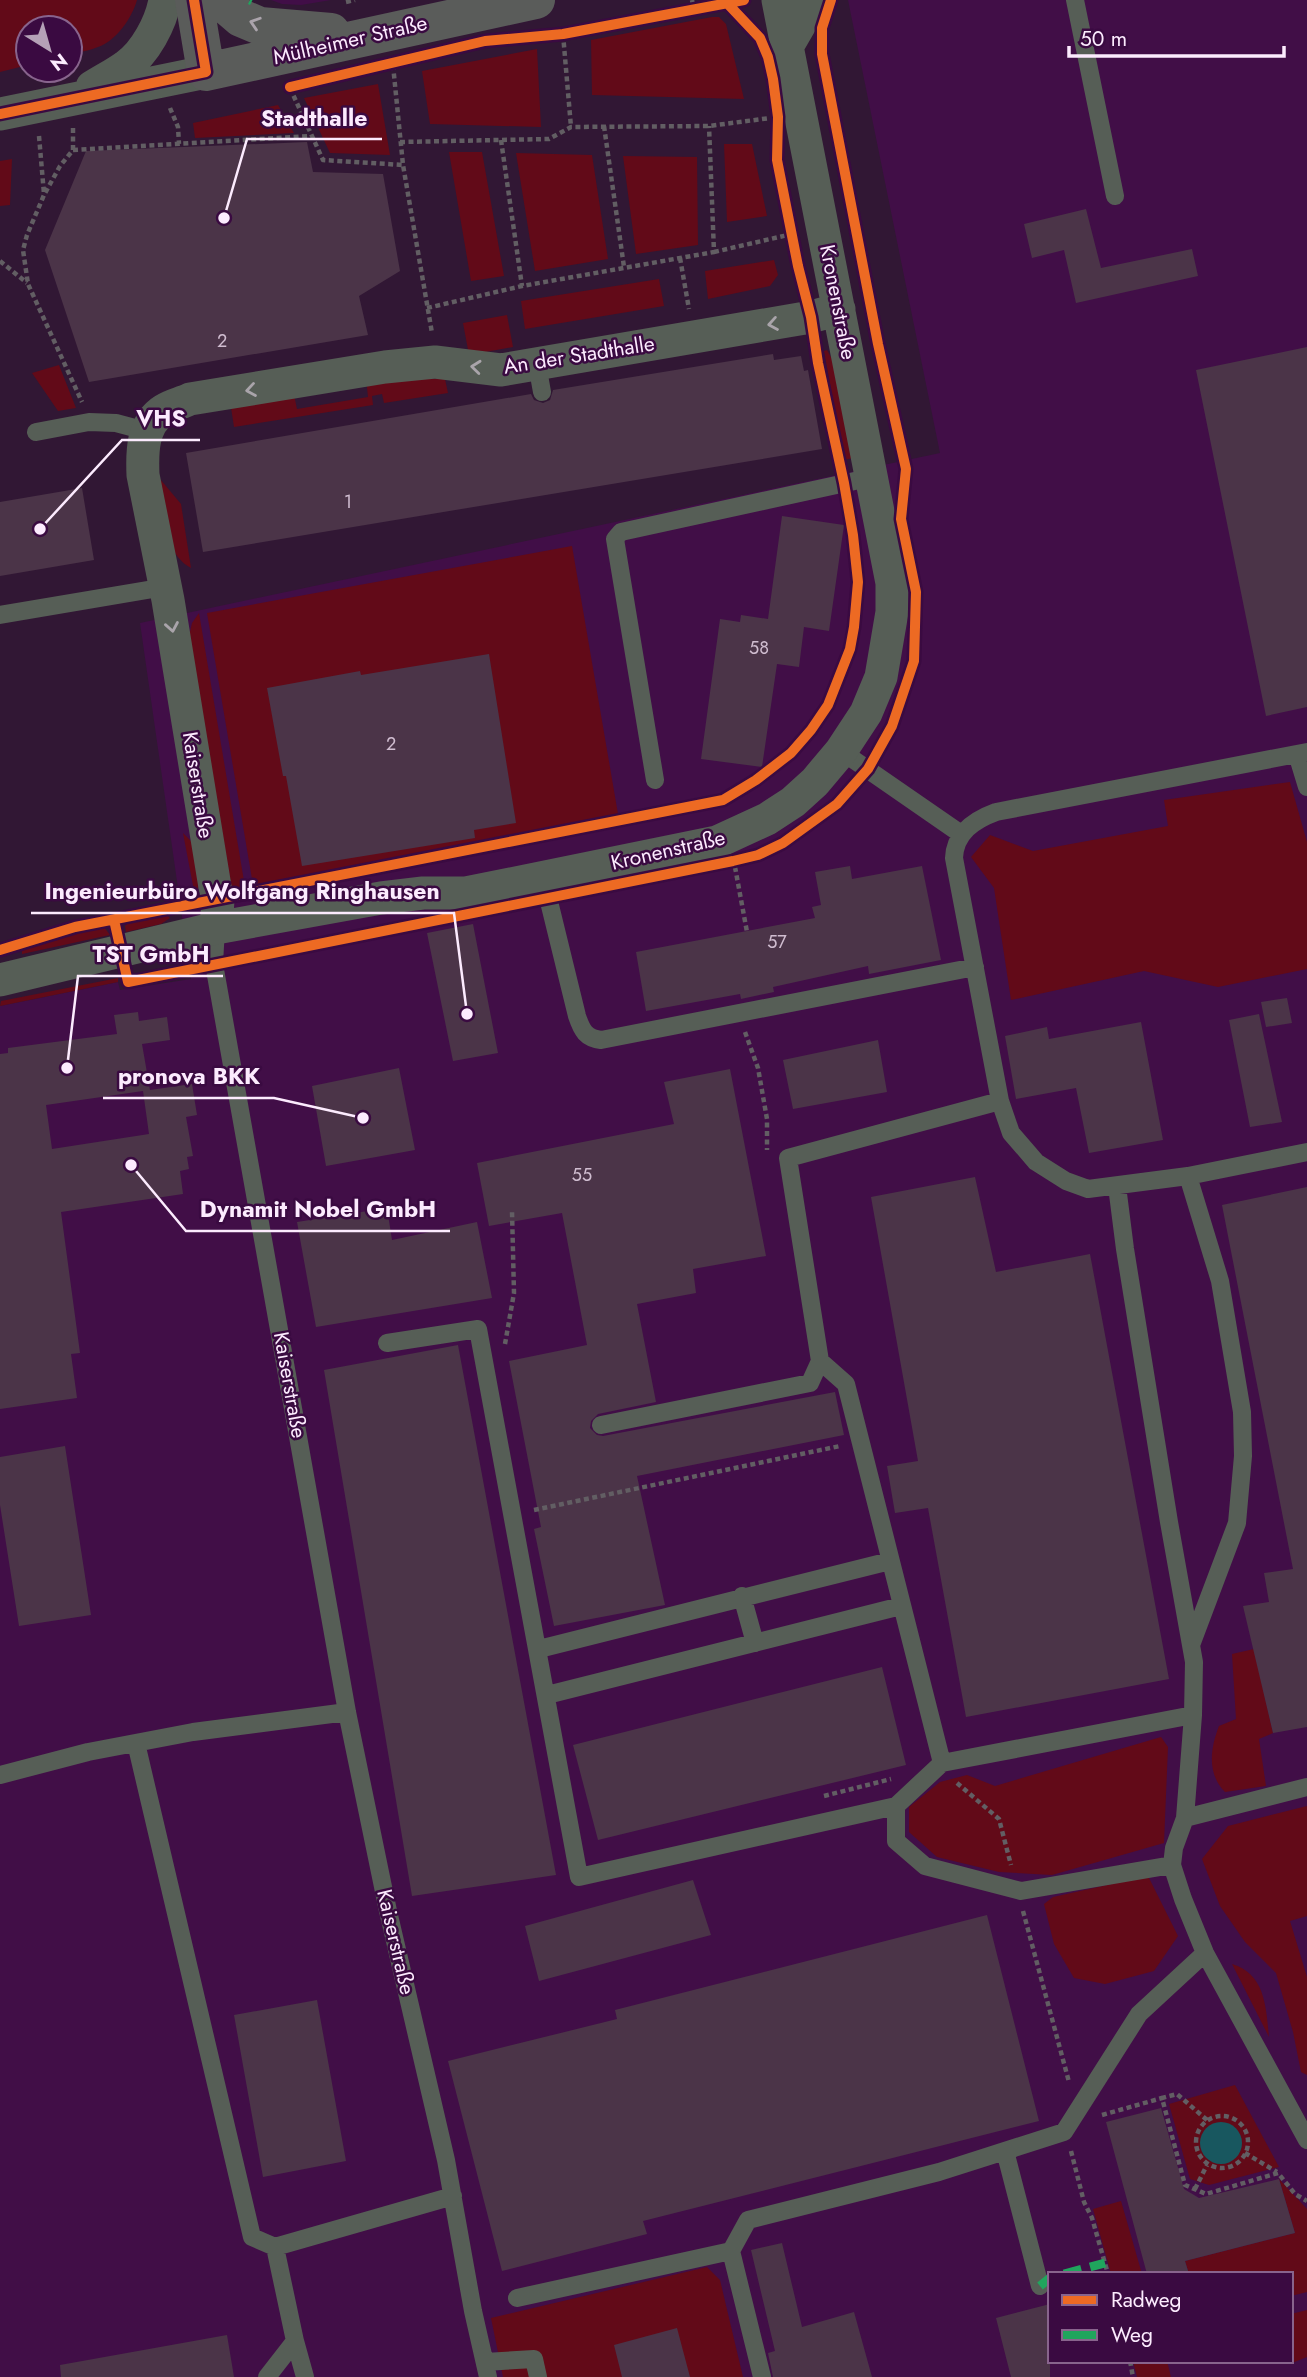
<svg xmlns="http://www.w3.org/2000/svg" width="1307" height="2377" font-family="Jost,sans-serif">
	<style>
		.built { fill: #410e47; fill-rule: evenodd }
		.grass { fill: #620a18 }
		.water { fill: #18575f }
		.building { fill: #4b3448; fill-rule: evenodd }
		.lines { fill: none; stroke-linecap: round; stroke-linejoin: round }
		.path { stroke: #625e63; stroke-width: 4.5; stroke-dasharray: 5 3.5; stroke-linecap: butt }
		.service { stroke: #565e56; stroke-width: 18 }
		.minor { stroke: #565e56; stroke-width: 33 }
		.primary { stroke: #5a5c5a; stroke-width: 38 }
		.quiet { stroke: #20a55d; stroke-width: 9; stroke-dasharray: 18 9; stroke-linecap: butt }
		.cycleway-casing { stroke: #3a0a41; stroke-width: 15 }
		.cycleway { stroke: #ed6a23; stroke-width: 10 }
		.oneway { stroke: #aba4ac }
		.oneway2 { stroke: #a9a4aa }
		.labels { text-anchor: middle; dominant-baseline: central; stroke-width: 5; stroke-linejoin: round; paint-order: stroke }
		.number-label { font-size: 18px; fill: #d0bdd0 }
		.street-label { font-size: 21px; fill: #fcebfe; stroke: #3a0a41 }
		.leader { fill: none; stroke: #fcebfe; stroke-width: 2.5 }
		.callout-dot { fill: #fcebfe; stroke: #3a0a41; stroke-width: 2.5 }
		.callout-label { font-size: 23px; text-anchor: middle; font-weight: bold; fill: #fcebfe; stroke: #3a0a41; stroke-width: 5; stroke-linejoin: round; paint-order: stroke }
	</style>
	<rect width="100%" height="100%" fill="#311734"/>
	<path class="built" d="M271,0H331L301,5L282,4Z
		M848,0H1307V2377H0V1006L118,982L120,990L191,979L140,623L940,453ZM1050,2274H1291V2361H1050Z"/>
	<path class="grass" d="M0,0H137C132,18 116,41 98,47C89,51 79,52 70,54V28H28V65L0,72Z
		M712,17H719L726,24L744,99L592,95L591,40Z
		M537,49L541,127L430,124L422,71Z
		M378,84L390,155L330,153L304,98Z
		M278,105L294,133L195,138L193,123Z
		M724,144H752L767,216L727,222Z
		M449,152H482L504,276L471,281Z
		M516,153L592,155L608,259L535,271Z
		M623,156L697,157L698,245L636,254Z
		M12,159L10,205L0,206V161Z
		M774,260L778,275L770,286L708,299L705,271Z
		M659,279L664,306L525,329L521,301Z
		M507,315L513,347L469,355L463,323Z
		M827,350L832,359L853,458L844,460L824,351Z
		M59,365L76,408L58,411L32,373Z
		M366,378L445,379L448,393L384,403L382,394L372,396L373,405L234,427L230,401L293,390L297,409L368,397Z
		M155,473L181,504L191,568C161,552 161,503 155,473Z
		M572,546L618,814L253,885L207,613Z
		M199,613L245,887L232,890L189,636L192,623Z
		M1290,782L1307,842V969L1218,987L1144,971L1011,1000L994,888L971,857L990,835L1033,851L1168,826L1164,800Z
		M183,833L197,847L198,887L195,896Z
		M167,915L170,918L161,924L126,932L125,926L129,922Z
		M104,927L110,935L22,954V950C48,938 75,932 104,927Z
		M118,978V982L0,1006L1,1001Z
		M1254,1649L1273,1733L1259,1739L1266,1786L1225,1792C1207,1774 1210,1749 1219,1726L1236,1719L1232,1654Z
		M1161,1737L1168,1747L1164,1843L1052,1875L999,1872L937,1857L909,1832V1807L940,1782L967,1775L995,1786Z
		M1307,1806V1916L1290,1921L1307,1977V2075L1301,2072L1293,2032L1276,1973L1245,1942L1220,1906L1202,1859L1228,1826Z
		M1148,1876L1178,1936L1154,1971L1105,1984L1074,1978L1054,1944L1044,1904L1053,1897Z
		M1232,1964C1265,1974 1266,2006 1269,2037Z
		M1235,2085L1279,2167L1209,2185L1190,2179L1169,2104Z
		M1279,2179L1307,2209V2292L1291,2296V2274H1189L1185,2261L1295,2233Z
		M1121,2201L1142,2274H1111L1093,2209Z
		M707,2267L720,2280L743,2377H503L491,2318Z
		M1307,2310V2357L1292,2363L1291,2314Z
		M1133,2361H1167L1171,2377H1137Z"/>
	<path class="water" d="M1200 2143a21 21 0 1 1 42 0a21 21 0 1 1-42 0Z"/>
	<path class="building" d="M307,142L313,172L383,174L400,271L359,296L368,335L89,382L45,250L86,151Z
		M1086,209L1101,268L1192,249L1198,276L1076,303L1064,250L1032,258L1024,224Z
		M1307,347V707L1266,716L1196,370Z
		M773,354L774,360L801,356L804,371L808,370L822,449L203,552L186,453L531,394L534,400L543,403L550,400L553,390Z
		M82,488L94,560L0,576V502Z
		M782,516L844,525L829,631L804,627L799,667L777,664L762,767L701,759L720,619L740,622L741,615L768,619Z
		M489,654L516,823L474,830L475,838L302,866L286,776H283L267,688L360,671L361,675Z
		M850,866L852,879L922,866L941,960L869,974L868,966L773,987L774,992L741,999L740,994L646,1011L636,952L815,918L812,907L821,905L815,872Z
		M473,924L498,1053L453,1061L427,933Z
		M1287,998L1292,1023L1266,1027L1261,1002Z
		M138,1012L139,1021L167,1017L170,1040L142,1044L150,1090L192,1084L197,1115L186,1117L193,1156L187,1157L189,1169L180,1171L183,1194L61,1212L80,1353L71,1354L77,1398L0,1409V1054L8,1053V1048L117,1034L114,1015ZM143,1091L149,1134L52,1149L46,1105Z
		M1259,1014L1282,1122L1250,1127L1229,1020Z
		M1141,1022L1163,1140L1089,1153L1076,1088L1016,1099L1005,1036L1047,1027L1049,1039Z
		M878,1040L887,1092L793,1109L783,1060Z
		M399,1068L415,1150L326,1166L312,1086Z
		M730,1069L766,1256L693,1269L696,1293L637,1304L656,1402L598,1414L591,1421L590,1428L597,1435L603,1436L835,1392L844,1435L637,1476L665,1605L554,1626L534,1529L541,1527L509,1361L587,1345L562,1213L489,1226L477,1163L674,1124L664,1082Z
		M975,1177L996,1272L1090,1254L1169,1679L966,1717L928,1508L895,1513L887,1466L918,1461L871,1197Z
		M1307,1187V1727L1273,1733L1243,1606L1269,1602L1264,1573L1293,1569L1222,1205Z
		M387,1208L392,1240L477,1222L492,1298L316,1327L297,1222Z
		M458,1345L556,1875L412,1896L324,1370Z
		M65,1446L91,1615L19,1626L0,1505V1457Z
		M882,1667L906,1765L598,1840L573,1745Z
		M693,1880L711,1935L539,1981L525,1926Z
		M987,1915L1039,2121L643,2221L647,2234L502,2271L448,2061L617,2019L615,2010Z
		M317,2000L346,2161L263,2177L234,2015Z
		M1161,2108L1184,2189L1199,2198L1279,2179L1295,2233L1185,2261L1189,2274H1147L1106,2122Z
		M782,2243L802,2327L854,2312L872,2377H773L768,2353L775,2351L751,2250Z
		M1050,2304V2377H1011L996,2318Z
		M677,2328L690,2377H622L614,2345Z
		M227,2335L234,2377H61L60,2365Z"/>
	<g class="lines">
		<path class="path" d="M692,0L694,10
			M346,2L355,0
			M563,34L571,127
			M393,65L403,165L432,333
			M290,88L323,160L403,165
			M170,108L178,127L179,144
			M604,126L624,267
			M73,128V150L60,166L44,195L27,235L23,250L28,284L82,402
			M39,136L44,194
			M501,140L522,286
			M400,142L549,139L571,127L709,126L770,118
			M73,150L310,136
			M714,252L792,234
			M680,258L689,309
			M0,261L27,283
			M427,308L522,286L714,252L709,126
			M735,867L747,932
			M745,1032L758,1068L767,1119V1150
			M505,1344L514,1293L512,1211
			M534,1510L840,1446
			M957,1783L999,1819L1011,1865
			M824,1796L891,1779
			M1023,1911L1069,2082
			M1102,2115L1162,2098
			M1196 2142a26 26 0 1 1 52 0a26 26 0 1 1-52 0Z
			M1207,2120L1177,2094L1162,2098L1185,2185L1206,2194L1278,2173L1295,2194L1307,2201
			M1071,2151L1084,2202L1092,2218L1108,2274
			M1245,2153L1277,2172
			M1195,2189L1207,2165
			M1130,2361L1133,2377"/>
		<path class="service" d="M1075,0L1115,196
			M537,364L542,392
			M36,432L89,422L116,423L146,431
			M0,615L165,587
			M841,751L961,834
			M1307,752L996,812C974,820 955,833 954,858L1000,1101L1011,1133L1036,1162L1066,1181L1088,1189L1188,1176L1307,1152
			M1297,754L1307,787
			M655,780L615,539L621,532L873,477
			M543,877L577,1016C582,1031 586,1038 601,1040L975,967
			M216,928L214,964L347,1712L388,1911L446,2160L473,2311L488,2377
			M1188,1176L1220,1281L1242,1412L1243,1456L1237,1523L1191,1645
			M1117,1186L1125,1249L1169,1522L1194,1662L1193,1715L1185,1818L1174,1848L1172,1865L1183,1899L1205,1953L1307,2140
			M387,1343L478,1329L579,1877L896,1806V1841L925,1866L1021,1891L1172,1865
			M820,1361L846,1384L942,1763
			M601,1425L810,1383L820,1361L788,1158L1000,1101
			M742,1596L755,1643
			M539,1649L890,1561
			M547,1695L901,1606
			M136,1743L252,2237L275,2247
			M0,1775L88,1752L193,1732L347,1712
			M896,1806L942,1763L1193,1715
			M1185,1818L1307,1787
			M1005,2151L1040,2286
			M731,2251L748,2220L939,2172L1064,2132L1139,2014L1205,1953
			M517,2298L731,2251L762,2377
			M295,2341L305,2377
			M485,2362L534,2359L538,2377
			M267,2377L295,2341L275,2247L453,2196"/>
		<path class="minor" d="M788,45L814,0
			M92,87C103,80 115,74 126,66C145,53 161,23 165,0
			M0,114L206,72
			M216,928L218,900L215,887L168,600L143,475C142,452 142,424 164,410C171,405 182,403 190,399L385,367L435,362L501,370L811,317L839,309
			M0,980L216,928L381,898L423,893H466L717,842L767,819L793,802L815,782L841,751L866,713L881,677L892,612V583L778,0"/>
		<path class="primary" d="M194,0L206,72L536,0
			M220,0L241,18L260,26L331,32"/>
		<path class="quiet" d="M250,0L252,1
			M1064,2274L1105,2263
			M1040,2286L1050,2278"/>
		<g class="cycleway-casing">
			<path id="cycleway" d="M290,87L485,41L563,34L744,0
				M0,114L206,72L194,0
				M114,920L128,982L733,861L758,855L783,843L837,804L868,769L892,726L914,661L916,592L901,519L906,469L878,344L822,54V28L831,0
				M0,950L75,927L723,800L756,780L791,753L811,730L828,705L850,649L854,627L858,582L853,535L844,483L818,363L811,317L798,266L777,160L778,117L773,79L768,57L760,38L727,3"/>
		</g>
		<use href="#cycleway" class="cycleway"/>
	</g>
	<defs><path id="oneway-chevron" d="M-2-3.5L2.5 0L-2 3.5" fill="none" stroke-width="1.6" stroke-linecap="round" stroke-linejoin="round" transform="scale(1.75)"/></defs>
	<use class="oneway" href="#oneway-chevron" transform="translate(255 23) rotate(-162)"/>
	<g class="oneway2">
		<use href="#oneway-chevron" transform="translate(773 324) rotate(170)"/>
		<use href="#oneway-chevron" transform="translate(476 367) rotate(-174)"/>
		<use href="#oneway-chevron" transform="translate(251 390) rotate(171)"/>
		<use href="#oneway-chevron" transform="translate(172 627) rotate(80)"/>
	</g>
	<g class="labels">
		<g class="number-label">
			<text x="222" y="341">2</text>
			<text x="348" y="502">1</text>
			<text x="759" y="648">58</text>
			<text x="391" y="744">2</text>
			<text x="777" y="942">57</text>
			<text x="582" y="1175">55</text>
		</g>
		<g class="street-label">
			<text transform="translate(350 40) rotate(-13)">Mülheimer Straße</text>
			<text transform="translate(838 302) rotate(79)">Kronenstraße</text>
			<text transform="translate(579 355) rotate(-9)">An der Stadthalle</text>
			<text transform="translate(198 785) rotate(81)">Kaiserstraße</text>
			<text transform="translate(668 850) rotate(-13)">Kronenstraße</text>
			<text transform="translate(290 1385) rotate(80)">Kaiserstraße</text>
			<text transform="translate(396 1942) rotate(77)">Kaiserstraße</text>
		</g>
	</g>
	<path class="leader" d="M224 218L247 139H382M40 529L122 440H200M467 1014L454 913H31M67 1068L78 976H223M363 1118L274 1098H103M131 1165L186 1231H450"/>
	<g class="callout-dot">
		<circle cx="224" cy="218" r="7"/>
		<circle cx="40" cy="529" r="7"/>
		<circle cx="467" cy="1014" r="7"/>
		<circle cx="67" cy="1068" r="7"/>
		<circle cx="363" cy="1118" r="7"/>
		<circle cx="131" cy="1165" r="7"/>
	</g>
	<g class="callout-label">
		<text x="314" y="126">Stadthalle</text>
		<text x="161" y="426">VHS</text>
		<text x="242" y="899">Ingenieurbüro Wolfgang Ringhausen</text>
		<text x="151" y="962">TST GmbH</text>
		<text x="189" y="1084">pronova BKK</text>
		<text x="318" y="1217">Dynamit Nobel GmbH</text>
	</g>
	<rect x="1048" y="2272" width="245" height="91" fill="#3a0a41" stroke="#88648d" stroke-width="2"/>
	<rect x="1062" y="2295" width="35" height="10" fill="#ed6a23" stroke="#88648d" stroke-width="2"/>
	<text x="1111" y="2307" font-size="21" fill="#fcebfe">Radweg</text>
	<rect x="1062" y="2330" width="35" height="10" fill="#20a55d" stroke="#88648d" stroke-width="2"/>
	<text x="1111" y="2342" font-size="21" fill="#fcebfe">Weg</text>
	<g transform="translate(49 49) rotate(143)"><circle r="33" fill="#3a0a41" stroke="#88648d" stroke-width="2"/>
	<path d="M0-5L12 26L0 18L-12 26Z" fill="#b5a1b7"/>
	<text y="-10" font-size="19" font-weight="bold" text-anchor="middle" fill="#fcebfe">N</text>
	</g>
	<path d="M1069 46v10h215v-10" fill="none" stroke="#fcebfe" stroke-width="3.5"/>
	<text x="1080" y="46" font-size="21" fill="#fcebfe" stroke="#3a0a41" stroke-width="5" paint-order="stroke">50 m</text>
</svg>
